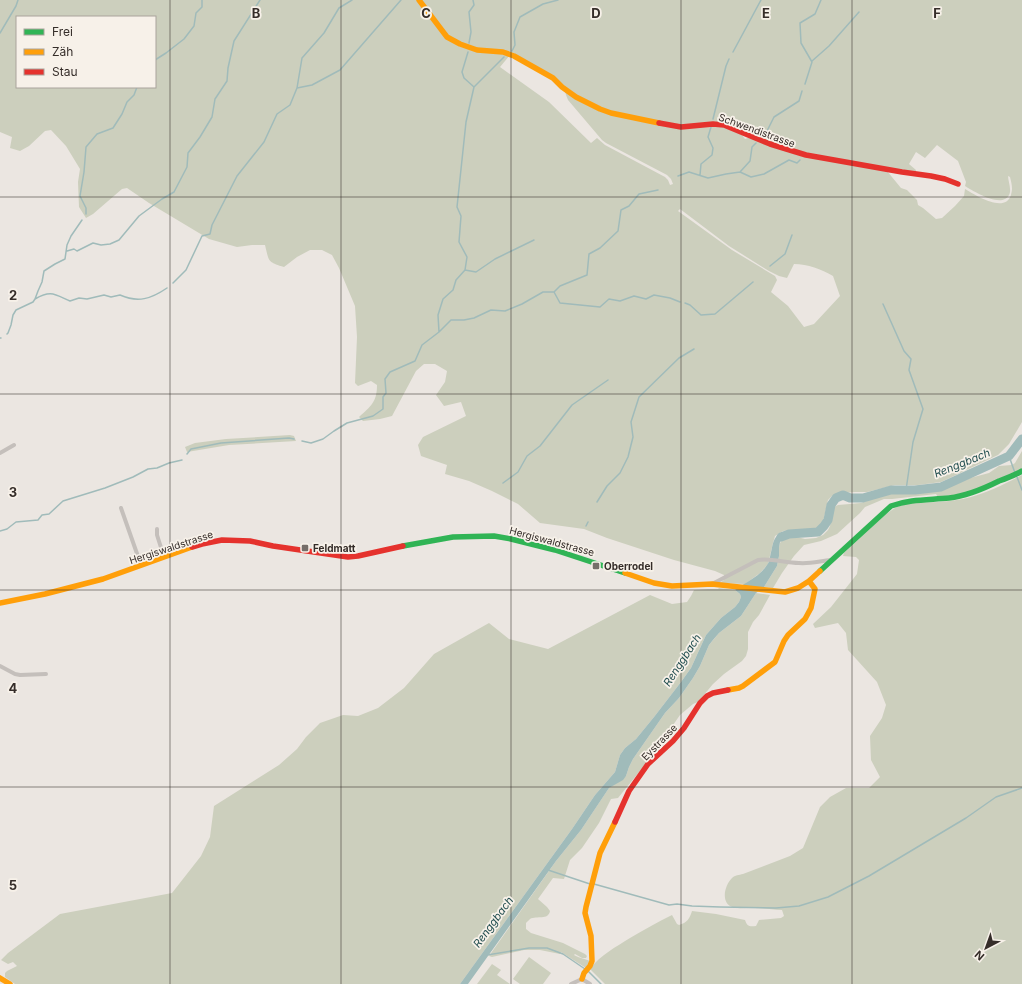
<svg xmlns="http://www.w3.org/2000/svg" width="1022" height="984" font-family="Inter,sans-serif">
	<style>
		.green { fill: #cccfbd; fill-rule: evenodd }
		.water { fill: #a0bbba }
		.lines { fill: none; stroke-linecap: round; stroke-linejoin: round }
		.stream { stroke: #a0bbba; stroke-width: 1.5 }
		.river { stroke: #a0bbba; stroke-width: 9 }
		.street { stroke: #c4bfbb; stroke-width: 4 }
		.fast { stroke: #30b455; stroke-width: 5.5 }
		.slow { stroke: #ff9f0a; stroke-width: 5.5 }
		.jam { stroke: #e5322d; stroke-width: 5.5 }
		.grid { fill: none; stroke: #352d29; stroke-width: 1; stroke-opacity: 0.55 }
		.poi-dot { fill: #756e69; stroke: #f7f1e9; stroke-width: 1.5 }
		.labels { text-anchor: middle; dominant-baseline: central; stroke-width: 3.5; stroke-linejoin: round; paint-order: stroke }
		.street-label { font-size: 10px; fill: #352d29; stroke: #f7f1e9 }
		.poi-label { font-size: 10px; font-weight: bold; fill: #352d29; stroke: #f7f1e9; text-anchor: start }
		.water-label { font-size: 11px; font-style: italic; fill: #234f51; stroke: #f7f1e9 }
		.grid-label { font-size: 13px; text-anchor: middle; font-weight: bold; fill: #352d29; stroke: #f7f1e9; stroke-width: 3.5; stroke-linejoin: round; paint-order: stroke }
	</style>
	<rect width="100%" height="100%" fill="#ebe6e1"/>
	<path class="green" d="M0,0H1022V422L1009,444L998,455L981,463L954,476L941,482L918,485H895L867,492H855L843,493L832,496L828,500L823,522L819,528L815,530H790L783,531L775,536L773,543L768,564L760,573L745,584L720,583L724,580V575L715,571L674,560L607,538L584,529L540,523L518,504L492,491L469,481L445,474L447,465L421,456L418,445L423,437L466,416L461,402L444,406L436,395L445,382L447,371L435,364H424L416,371L392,416L380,419L363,421L359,417C371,406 377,402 377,385L371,381L358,386L355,383L357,337L355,306L339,268L332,255L322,250H310L297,257L284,267C267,262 269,261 265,245H252L237,247L209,239L149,203L127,188L122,189L93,214L86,218L79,207L78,182L80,169L66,146L51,130L45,131L29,146L20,151L10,148L12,137L0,132ZM17,17H155V87H17ZM510,55H515L543,70L581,98L608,110L614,112L678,125H692L713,122H717L795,152L835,160L916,173V170L909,164L916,152L925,158L937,145L958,161L966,182L965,186C973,191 1002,209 1009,195C1012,190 1008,181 1008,176L1010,177C1011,181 1012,185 1012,189C1012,191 1011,194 1011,195C1005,214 975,195 965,189L964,196L955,206L942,218L936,219L923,208L918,205L917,200L907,190L901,188L887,171L801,156L774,147L751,137L745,139L742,135L725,127L716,124L685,128L612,114L578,99L566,91H565L566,95L568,100L602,140L606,143L667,175L671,179L673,184L670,185L668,180L665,177L605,145L597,138L591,143L549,102L500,67ZM680,209L729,246L769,271L779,276L787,278L794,264C808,264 821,269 833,276L840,296L814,324L804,327L788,306L771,292L777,280L775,276L732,250L678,211Z
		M290,435L294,436L296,441L229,445L187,452L185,447L195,443L226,439Z
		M1022,451V469L1015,473L969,492L959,494L938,497L936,494L892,499H884L865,507L860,513L837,534L821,541L804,545L794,556L782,573L773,588L764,587L777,566L779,556V548L780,543L783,539L786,537L793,536L805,539L816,538L823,535L828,530L830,526L832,512L834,507L838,505L861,503L894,491H919L942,490L970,478L989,473L999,466L1012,465L1015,463Z
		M1022,475V984H605L590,969C600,955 616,947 630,938C644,930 657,922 672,915L677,924L679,925C687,923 690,918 692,911L716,914L745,920C747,926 749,927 756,926L759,920L781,918L784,916L782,910C772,910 764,908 755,908C747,907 737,910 730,906C721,900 725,885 732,878C735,875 739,875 743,874L790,856L803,848L820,807L830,797L846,788H869L880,777L871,760L870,736L882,718L886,705L877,682L848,650L846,633L838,623L815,628L813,624L831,607L857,574L859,560L856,557L843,556L844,553L886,514L895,508L906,503C927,502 950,503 971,497C987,493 1007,483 1022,475Z
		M719,588L735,590L740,594L741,597L739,602L735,607L721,618L706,635L691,668L681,682L654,717L636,739L625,748L620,755L615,772L595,795L572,829L460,984H15L5,977V973L7,971L17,966L13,962L8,964L1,960L8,953L60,914L172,893L201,856L210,837L214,806L279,765L297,749L306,737L320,723L343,715L358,716L378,708L404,688L434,654L489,623L509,639L548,649L650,595L672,604L687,602L691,596L694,590L708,589H718Z
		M756,593L770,595L759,615L753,622L748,632V649L746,656L742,661L724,674L713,684L698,702L693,704L680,715L648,761L618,798L611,799L599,823L582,848L570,860L564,879L553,878L538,899L547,907L550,911C548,921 537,915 530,919C529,920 527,922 526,923V929L531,933L563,943L585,954L587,956L586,958H582L575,954L574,955C579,958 586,959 590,961L589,964L586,968L561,952L560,954L540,950H524L492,957L489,956L556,861L581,830L609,788L626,776L629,767L633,759L665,713L679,698L693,678L700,666L709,645L719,633L741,616Z
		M529,957L551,973L543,984H520L513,979Z
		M492,964L501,970L497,975L510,984H477Z"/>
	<path class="water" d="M790,530L793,536L786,537L783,539L780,542L779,548V556L777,566L764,587L756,593L741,616L719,633L713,640L709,645L700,666L693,678L679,698L665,713L633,759L629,767L626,776L623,780L609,788L581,830L556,861L468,984H460L572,829L595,795L615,772L620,755L625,748L636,739L654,717L681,682L691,668L706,635L721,618L735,607L739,602L741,597L740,594L735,590C746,582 759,577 767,565C769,563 769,560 770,557C774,541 772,534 790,530Z"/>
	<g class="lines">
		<path class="stream" d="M0,33L16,6L18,0
			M469,43L471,32L469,12L474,5L473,0
			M512,51L515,45L514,32L520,17L543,4L558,0
			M468,52L462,72L464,78L474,87
			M733,52L761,0
			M155,60L166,53L184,39L194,26L196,13L202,7V0
			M812,61L829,46L859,12
			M805,84L812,62L801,43L800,23L815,14L821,0
			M297,88L312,85L340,70L401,0
			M713,119L726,66L729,59
			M762,137L767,131L774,117L799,101L802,91
			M740,172L751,177L764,174L789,160L797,163L800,160
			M700,175L701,164L712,155L713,148L708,137L711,127
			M678,176L689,172L708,178L726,174L740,172L750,161L752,147L756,143
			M86,214V208L80,196L84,172L86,147L97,134L113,128L122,114L127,102L134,95L137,87
			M67,251L74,249L77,251L93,243L101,245L110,244L119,240L139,216L162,199L174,192L187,167L188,153L200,137L212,117L215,99L227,81L228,68L234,41L260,0
			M770,266L785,254L792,235
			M465,270L476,272L495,259L534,240
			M173,283L186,270L202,236L210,234L212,225L237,176L264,142L277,114L290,105L297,88L302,58L324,33L339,8L352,0
			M554,292L560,303L600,307L609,299L620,301L634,296L646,299L654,295L670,298L680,302
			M35,299C51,290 54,294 70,301L79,298L87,299L104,295L111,297L120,295C138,303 151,299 167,288
			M685,303L690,305L701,315L715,314L753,282
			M883,304L904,351L911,359L909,370L923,409L913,442L906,490
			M439,332L438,315L443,299L453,290L456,280L465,270L467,257L459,242L461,216L457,207L466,122L474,87L504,57
			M7,334L8,333L11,325L13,315L16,310L33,302L35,299L38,291L42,282L44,271L55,264L65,259L67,245L71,236L82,220
			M0,338H1
			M302,441L311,443L323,439L334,431L347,423L373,416L383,409V397L386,393L385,379L390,372L415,361L422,345L439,332L451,320H464L474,318L491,310L505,311L522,304L543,292H554L560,286L587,275L589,254L600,248L618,231L621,210L629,206L639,194L658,190
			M187,454L191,449L221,443L289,438L294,439
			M1009,456L1015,473
			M1017,477L1022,490
			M503,483L518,472L527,456L540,446L572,405L608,380
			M597,502L607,486L620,473L628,457L633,437L631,422L639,397L679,358L694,349
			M586,526L588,522
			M0,531L7,529L16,522L38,520L42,515L49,514L63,501L105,488L133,477L148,469L157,468L169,463L182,460
			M548,870L590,884
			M594,884L669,905L677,904L692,906L720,907L776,908L799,906L828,897L869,876L966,818L996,797L1022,788
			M487,955L529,948H547L563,954L585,969
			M588,971L601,984"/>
		<path class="river" d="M781,537L789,534L818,532L824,526L828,520L831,505L836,498L843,495L850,498H863L891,490H915L941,487L1009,456L1022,439"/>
		<path class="street" d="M0,453L14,445
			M121,508L141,565
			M157,529V535L164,557
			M712,584L758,560C772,558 785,563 799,563C810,564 820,561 831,560
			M0,666L15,674L20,675L46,674
			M571,984L582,979L590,984"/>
		<path class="fast" d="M403,546L453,537L494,536L511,539L555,550L625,573
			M820,571L891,506C910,499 929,500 949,498C967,496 983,489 999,481C1007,478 1015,475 1022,471"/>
		<path class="slow" d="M419,0L447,37L460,44L477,50L503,52L514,56L553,78L562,87L576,97L600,109L611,113L659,123
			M625,573L654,583L672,586L712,584L785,592L798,588L809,581L820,571
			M0,603L45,594L103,579L192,547
			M728,690L739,688L743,686L775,662L784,641L788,635L805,619L811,608L815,589L809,581
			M0,978L10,984
			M582,979L584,973L590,966L592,961L591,936L585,913L586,907L600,853L615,822"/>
		<path class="jam" d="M659,123L681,127L713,124L724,125L770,144L806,155L902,172L931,176L945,179L958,184
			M192,547L202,544L222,540L250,541L273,546L348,557L358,556L403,546
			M615,822L629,791L648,764L673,741L684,728L700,703L707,696L713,693L728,690"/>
	</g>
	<path class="grid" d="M170,0V984M341,0V984M511,0V984M681,0V984M852,0V984M0,197H1022M0,394H1022M0,590H1022M0,787H1022"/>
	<g class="poi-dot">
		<rect x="301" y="544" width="8" height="8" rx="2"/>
		<rect x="592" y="562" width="8" height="8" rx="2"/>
	</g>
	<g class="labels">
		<g class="street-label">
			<text transform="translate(757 130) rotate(20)">Schwendistrasse</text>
			<text transform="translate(552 541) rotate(15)">Hergiswaldstrasse</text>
			<text transform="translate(171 547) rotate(-18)">Hergiswaldstrasse</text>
			<text transform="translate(659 742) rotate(-46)">Eystrasse</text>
		</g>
		<g class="poi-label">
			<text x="313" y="548">Feldmatt</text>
			<text x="604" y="566">Oberrodel</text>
		</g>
		<g class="water-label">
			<text transform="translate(962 463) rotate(-22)">Renggbach</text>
			<text transform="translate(682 660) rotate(-57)">Renggbach</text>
			<text transform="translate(493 922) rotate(-54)">Renggbach</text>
		</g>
	</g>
	<g class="grid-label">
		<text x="256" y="18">B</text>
		<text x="426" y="18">C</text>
		<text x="596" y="18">D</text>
		<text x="766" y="18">E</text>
		<text x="937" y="18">F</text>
		<text x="13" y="300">2</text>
		<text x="13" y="497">3</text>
		<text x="13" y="693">4</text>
		<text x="13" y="890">5</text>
	</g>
	<rect x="16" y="16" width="140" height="72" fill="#f7f1e9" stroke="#a9a39c"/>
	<rect x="24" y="29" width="20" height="6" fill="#30b455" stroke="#a9a39c"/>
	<text x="52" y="36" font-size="12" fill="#352d29">Frei</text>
	<rect x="24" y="49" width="20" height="6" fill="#ff9f0a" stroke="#a9a39c"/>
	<text x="52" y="56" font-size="12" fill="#352d29">Zäh</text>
	<rect x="24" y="69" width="20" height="6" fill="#e5322d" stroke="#a9a39c"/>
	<text x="52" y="76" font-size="12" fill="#352d29">Stau</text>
	<g transform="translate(986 948) rotate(221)" stroke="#f7f1e9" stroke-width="3" paint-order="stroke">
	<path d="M0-3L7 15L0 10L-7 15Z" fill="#352d29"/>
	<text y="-6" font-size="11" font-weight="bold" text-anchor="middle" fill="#352d29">N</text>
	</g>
</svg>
